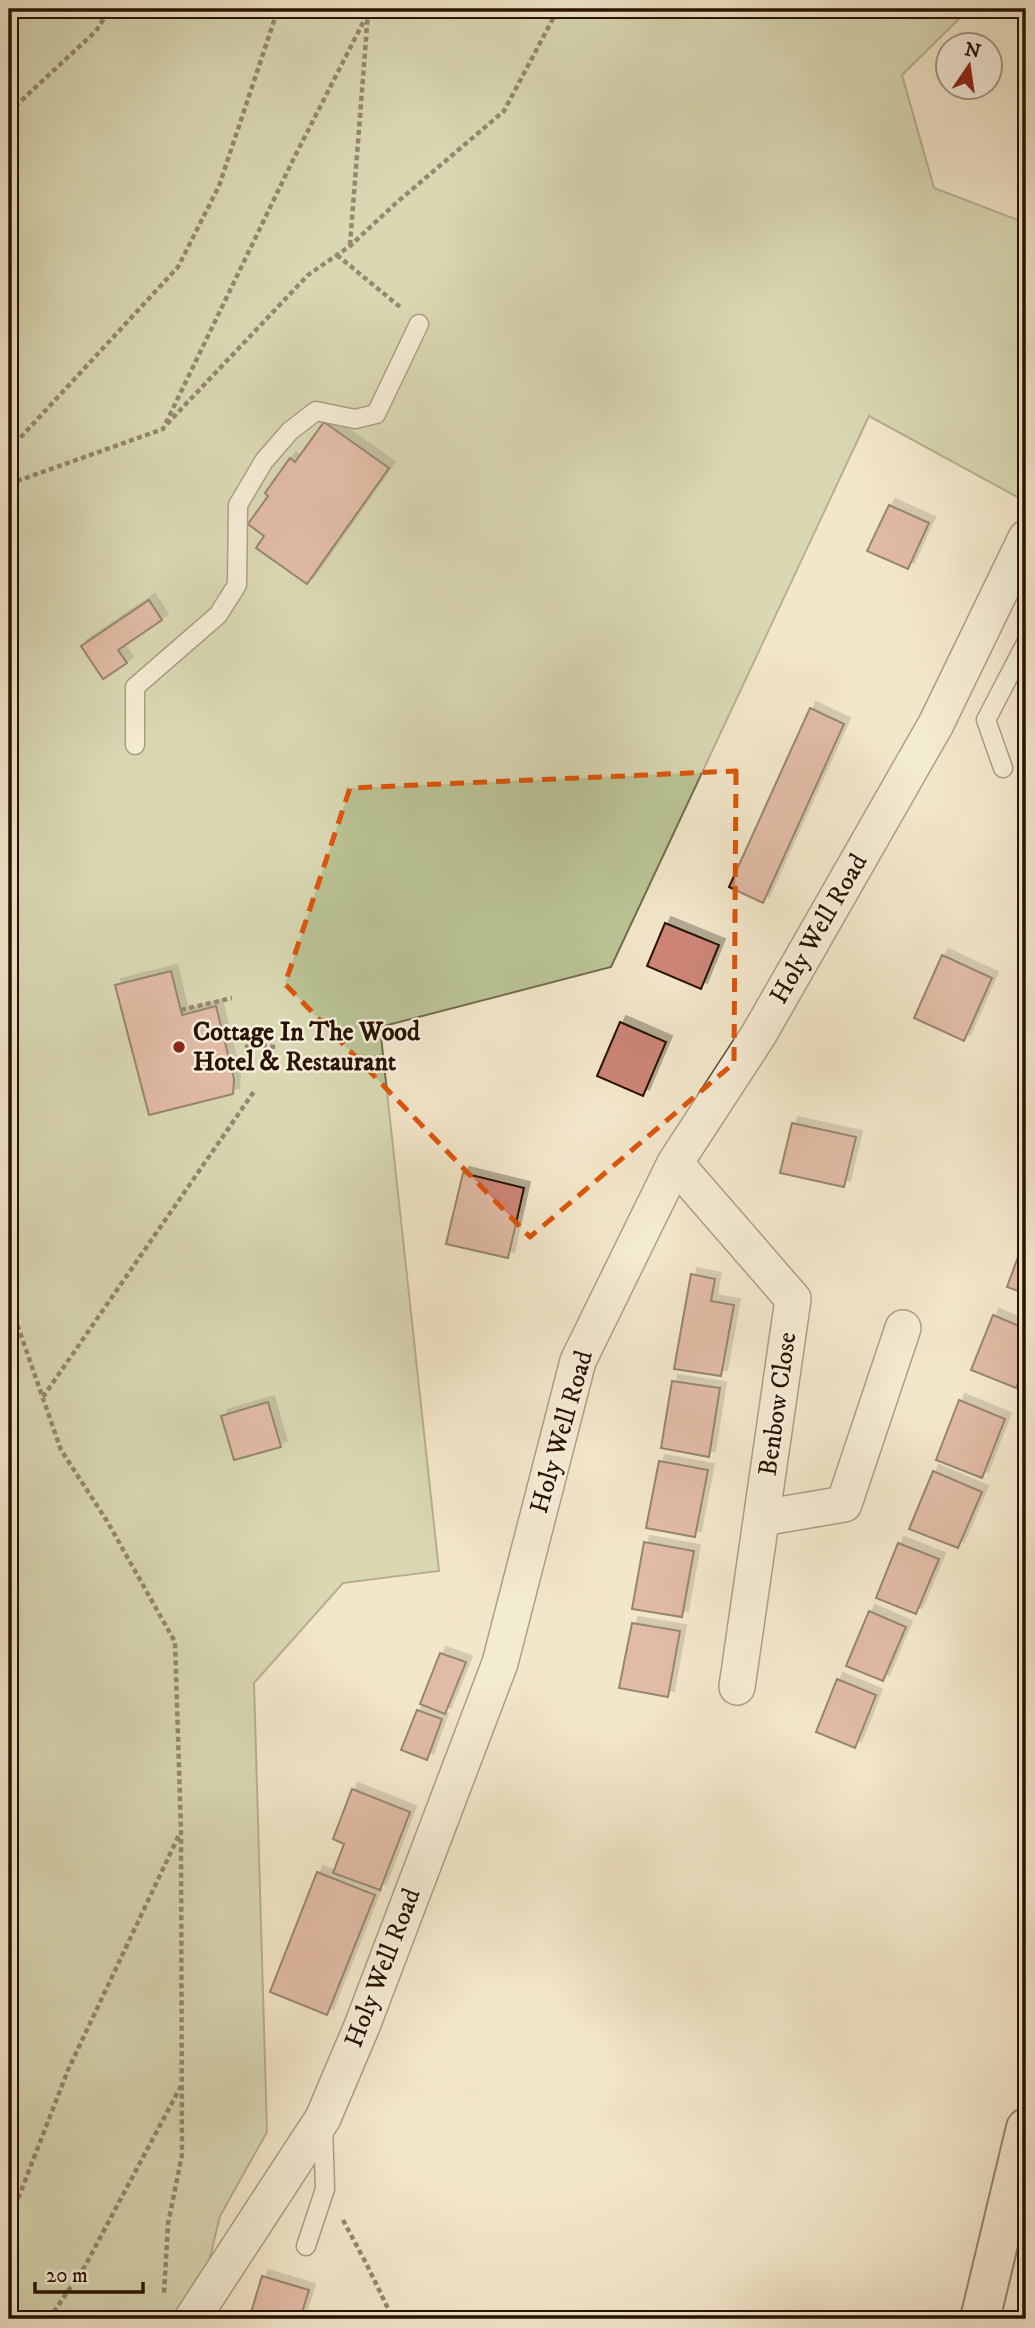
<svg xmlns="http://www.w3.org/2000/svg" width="1035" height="2328" font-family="'IM FELL DW Pica',serif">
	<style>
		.green { fill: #bbc597; stroke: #716c4c; stroke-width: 2 }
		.building { fill: #cd8578; stroke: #271200; stroke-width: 2; filter: url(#shadow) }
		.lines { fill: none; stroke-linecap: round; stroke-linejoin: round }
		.lane-casing { stroke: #5a4733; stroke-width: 21 }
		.street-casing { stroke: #5a4733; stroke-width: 38 }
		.highway-casing { stroke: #271200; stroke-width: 42 }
		.path { stroke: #271200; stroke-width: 4.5; stroke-dasharray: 5 3.5; stroke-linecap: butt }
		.lane { stroke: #f7efdd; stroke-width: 18 }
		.street { stroke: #f7efdd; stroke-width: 35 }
		.highway { stroke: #f3e7cb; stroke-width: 38 }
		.marked { fill: none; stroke: #de550b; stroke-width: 5; stroke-dasharray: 14 9; stroke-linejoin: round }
		.poi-dot { fill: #8f2418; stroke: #f7efdd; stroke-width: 2.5 }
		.labels { text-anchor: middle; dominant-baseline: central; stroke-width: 5; stroke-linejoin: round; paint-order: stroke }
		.street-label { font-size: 26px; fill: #271200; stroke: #f7efdd }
		.poi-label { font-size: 26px; font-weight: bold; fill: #271200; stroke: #f7efdd; text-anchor: start }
	</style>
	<defs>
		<filter id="shadow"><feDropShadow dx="6" dy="-6" stdDeviation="0" flood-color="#0004"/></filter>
	</defs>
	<rect width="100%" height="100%" fill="#f3e7cb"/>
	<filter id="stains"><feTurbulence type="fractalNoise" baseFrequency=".00286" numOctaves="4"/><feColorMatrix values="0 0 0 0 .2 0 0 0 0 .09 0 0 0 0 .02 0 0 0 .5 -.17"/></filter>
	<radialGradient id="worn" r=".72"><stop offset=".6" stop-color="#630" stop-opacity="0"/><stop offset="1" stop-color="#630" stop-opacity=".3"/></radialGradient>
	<path class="green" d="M9,9H969L902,75L934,188L1026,223V480L1017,497L869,416L611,967L380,1027L439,1571L343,1583L254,1683L267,2132L220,2216L195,2319H9Z"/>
	<path class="building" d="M324,422L389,468L307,584L256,548L264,536L248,524L268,496L265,493L290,458L295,462Z
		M889,505L929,523L908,569L867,551Z
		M149,600L162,620L118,650L127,663L103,679L81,646Z
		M810,708L844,724L763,903L729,887Z
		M665,923L719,945L701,989L647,966Z
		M942,955L992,978L964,1041L914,1018Z
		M171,971L182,1015L216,1006L234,1079L233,1094L149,1115L115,985Z
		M620,1022L666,1042L643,1096L597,1076Z
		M792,1123L856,1137L844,1187L780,1173Z
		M463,1173L524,1188L508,1258L446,1244Z
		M1026,1235V1294L1007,1287Z
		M691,1274L715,1279L711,1301L734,1305L721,1376L674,1369Z
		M993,1315L1026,1329V1363L1016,1388L971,1370Z
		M672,1381L720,1388L709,1457L661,1448Z
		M959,1400L1005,1419L982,1478L936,1460Z
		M268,1402L281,1447L234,1460L221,1416Z
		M659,1461L708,1470L695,1537L646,1528Z
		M933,1471L982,1492L958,1548L909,1529Z
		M644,1542L694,1551L682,1617L632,1609Z
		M898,1543L939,1559L916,1614L876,1598Z
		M869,1611L906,1627L883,1681L846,1666Z
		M632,1623L680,1631L668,1697L619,1688Z
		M440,1653L466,1662L445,1714L420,1704Z
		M837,1679L876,1695L855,1748L816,1732Z
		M417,1710L442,1719L427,1760L401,1750Z
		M352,1789L410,1812L380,1890L333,1873L344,1844L333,1839Z
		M317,1872L375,1895L327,2015L270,1992Z
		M262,2276L309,2290L300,2319H249Z"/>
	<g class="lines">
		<g class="lane-casing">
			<path id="lane" d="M135,745V687L218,615L237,585L238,505L264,461L290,431L316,411L355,419L376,414L419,324
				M1003,768L986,720L1026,643
				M306,2246L325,2189L323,2125"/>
		</g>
		<g class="street-casing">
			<path id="street" d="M675,1163L793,1299L737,1687
				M762,1518L844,1504L903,1328
				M192,2319L323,2118L362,2026L500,1663L578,1361L675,1163L759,1034L936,724L1026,538"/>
		</g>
		<g class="highway-casing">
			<path id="highway" d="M980,2319L1026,2128"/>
		</g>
		<path class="path" d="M9,112L96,31L110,9
			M350,245L368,13
			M337,255L400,307
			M167,424L308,275L350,246L395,204L504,111L558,9
			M9,450L178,267L219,186L278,9
			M9,484L163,429L293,160L370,9
			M181,1010L232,998
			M245,1047L256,1045L276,1047
			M9,1301L61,1450L107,1521L175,1642L181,1831L182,2155L168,2224L164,2294
			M43,1397L255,1090
			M9,1599L11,1609L9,1636
			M343,2220L367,2265L393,2319
			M9,2222L68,2070L179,1835
			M49,2319L85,2266L181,2086"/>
		<use href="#lane" class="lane"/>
		<use href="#street" class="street"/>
		<use href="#highway" class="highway"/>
	</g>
	<path d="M0 0H1035V2328H0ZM736,771L734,1063L530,1237L285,984L350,788Z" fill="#f3e7cb" fill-opacity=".55" fill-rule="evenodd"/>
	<path class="marked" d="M736,771L734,1063L530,1237L285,984L350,788Z"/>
	<circle class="poi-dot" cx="179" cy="1047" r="7"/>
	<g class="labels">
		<g class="street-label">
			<text transform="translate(819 929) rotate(-60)">Holy Well Road</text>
			<text transform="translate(778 1404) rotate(-82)">Benbow Close</text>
			<text transform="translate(562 1432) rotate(-74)">Holy Well Road</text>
			<text transform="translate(383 1968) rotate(-69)">Holy Well Road</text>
		</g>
		<g class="poi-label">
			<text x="193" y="1032">Cottage In The Wood<tspan x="193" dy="30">Hotel &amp; Restaurant</tspan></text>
		</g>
	</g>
	<rect width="1035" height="2328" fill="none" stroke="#f3e7cb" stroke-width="35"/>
	<rect x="10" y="10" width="1014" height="2307" fill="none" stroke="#271200" stroke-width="3.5"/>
	<rect x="18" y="18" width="1000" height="2293" fill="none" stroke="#271200" stroke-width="2"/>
	<g transform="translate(969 66) rotate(13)"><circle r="33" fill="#f7efdd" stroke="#a49785" stroke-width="2"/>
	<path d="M0-5L12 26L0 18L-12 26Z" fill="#8f2418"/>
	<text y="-10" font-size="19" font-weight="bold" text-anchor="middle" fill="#271200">N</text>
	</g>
	<path d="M35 2282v10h108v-10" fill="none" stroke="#271200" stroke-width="3.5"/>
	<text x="46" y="2282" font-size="21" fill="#271200" stroke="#f7efdd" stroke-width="5" paint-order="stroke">20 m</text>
	<rect width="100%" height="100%" filter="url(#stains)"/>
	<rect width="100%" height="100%" fill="url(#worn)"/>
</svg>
